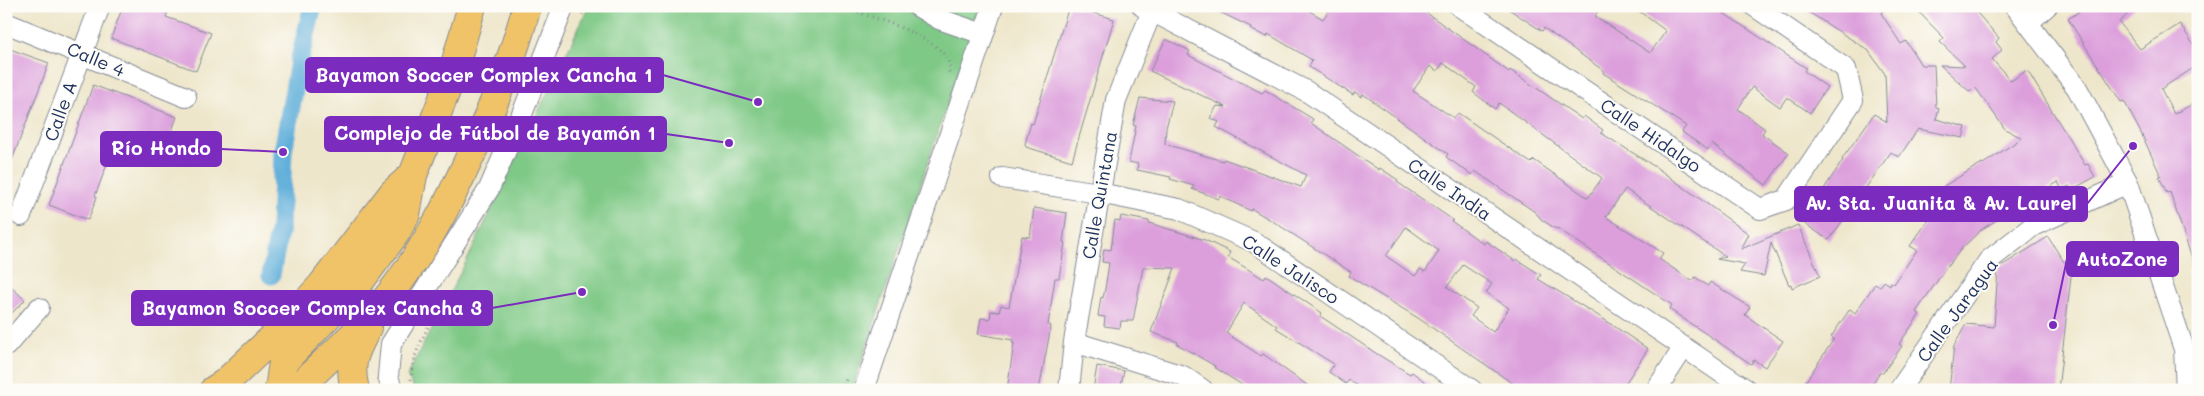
<svg xmlns="http://www.w3.org/2000/svg" width="2204" height="396" font-family="Mali,sans-serif">
	<style>
		.green { fill: #7fc986; stroke: #4d7c72 }
		.lines { fill: none; stroke-linecap: round; stroke-linejoin: round }
		.canal { stroke: #61afda; stroke-width: 19 }
		.building { fill: #dc9fdc; fill-rule: evenodd }
		.minor-casing { stroke: #848a94; stroke-width: 22 }
		.highway-casing { stroke: #848a94; stroke-width: 30 }
		.path { stroke: #848a94; stroke-width: 3; stroke-dasharray: 1 4; stroke-linecap: butt }
		.minor { stroke: #fff; stroke-width: 20 }
		.highway { stroke: #f0c369; stroke-width: 28 }
		.labels { text-anchor: middle; dominant-baseline: central; stroke-width: 4; stroke-linejoin: round; paint-order: stroke }
		.street-label { font-size: 18px; fill: #1b2f5e; stroke: #fdfcf7 }
		.leader { fill: none; stroke: #7b2cbf; stroke-width: 2 }
		.callout-dot { fill: #7b2cbf; stroke: #fdfcf7; stroke-width: 2 }
		.callout { fill: #7b2cbf; stroke: #7b2cbf; stroke-width: 2 }
		.callout-label { font-size: 19px; text-anchor: middle; font-weight: bold; fill: #fff }
	</style>
	<rect width="100%" height="100%" fill="#fdfcf7"/>
	<filter id="ink" filterUnits="userSpaceOnUse"><feTurbulence type="fractalNoise" baseFrequency=".02" numOctaves="2"/><feDisplacementMap in="SourceGraphic" scale="10" xChannelSelector="R" yChannelSelector="G"/><feConvolveMatrix kernelMatrix="1 2 1 2 8 2 1 2 1" color-interpolation-filters="sRGB"/></filter>
	<filter id="wash" filterUnits="userSpaceOnUse"><feTurbulence type="fractalNoise" baseFrequency=".0096" numOctaves="4" result="noise"/><feDisplacementMap in="SourceGraphic" scale="20" xChannelSelector="R" yChannelSelector="G"/><feGaussianBlur stdDeviation="1.12" result="paint"/><feColorMatrix in="noise" values="0 0 0 0 0 0 0 0 0 0 0 0 0 0 0 0 0 1.4 0 .05"/><feComposite in="paint" operator="in"/></filter>
	<g filter="url(#wash)">
		<rect width="100%" height="100%" fill="#eee6ca"/>
		<path class="green" d="M589,6H980L852,390H415L407,376L470,254Z"/>
		<g class="lines">
			<path class="canal" d="M271,275L280,227L283,152L299,62L313,6"/>
		</g>
		<g id="blocks">
			<path class="building" d="M123,6H170L166,17L211,33L196,71L111,38Z
				M1069,6L1114,19L1072,161L1026,147L1025,144L1031,123L1033,124Z
				M1207,6H1301L1323,19L1332,6H1417L1509,72L1510,70L1582,119L1584,116L1603,130L1601,133L1657,168L1749,234L1741,249L1798,225L1820,276L1792,288L1791,284L1789,285L1771,243L1764,276L1740,272L1745,264L1717,259L1725,256L1625,189L1606,217L1663,253L1659,259L1692,281L1695,277L1708,286L1710,282L1750,307L1745,315L1783,341L1765,367L1754,360L1751,364L1669,309L1672,305L1557,228L1556,229L1542,220L1535,212L1475,171L1472,175L1446,157L1448,154L1363,94L1361,97L1355,92L1353,95L1309,67L1312,60L1268,34L1267,37L1250,29L1251,27ZM1443,63L1476,87L1473,92L1495,109L1499,103L1602,178L1588,198L1534,160L1531,163L1458,113L1454,118L1413,91L1430,66L1437,71Z
				M1504,6H1601L1595,16L1650,53L1666,31L1632,6H1713L1806,68L1804,71L1827,87L1810,113L1787,97L1780,107L1752,87L1738,109L1765,129L1762,134L1789,153L1766,185L1712,144L1708,150L1682,132L1686,126L1603,73L1604,71L1544,28L1542,31Z
				M1799,6H1886L1881,13L1901,44L1906,41L1921,65H1934L1936,107L1939,108L1936,119L1966,127L1963,138L1918,129L1899,157L1891,152L1829,240L1802,222L1843,160L1842,159L1874,114L1887,122L1885,74L1868,50Z
				M1913,6H1971L1999,38L1996,42L2002,50L1992,59L2011,81L2027,70L2085,165L2088,164L2095,177L2071,190L2069,186L2062,190L2058,182L1982,229L1962,248L1946,268L1916,312L1920,314L1899,344L1902,346L1883,373L1880,372L1868,390H1800L1834,339L1831,337L1850,309L1855,313L1875,284L1880,287L1884,281L1890,285L1891,282L1894,284L1917,250L1910,246L1930,218L1922,210L1944,186L1982,163L1983,164L2022,138L2005,129L1975,87L1970,92L1940,65L1965,66L1940,42L1944,38Z
				M2087,6H2137L2119,22L2140,49L2180,24L2198,52V65L2161,89L2174,114L2198,101V268H2195L2170,192L2167,193L2159,177L2161,176L2141,133L2124,101L2121,102L2068,19Z
				M1166,39L1190,51L1188,55L1256,90L1262,93L1265,90L1313,119L1311,123L1379,170L1380,168L1398,180L1397,182L1453,220L1451,221L1484,244L1486,241L1515,261L1516,259L1541,275L1538,279L1602,318L1648,349L1621,390H1512L1515,385L1418,318L1349,276L1351,272L1274,222L1252,209L1251,211L1220,196L1219,199L1192,189L1194,186L1170,179L1171,177L1137,170L1138,164L1129,162L1136,126L1133,125L1140,98L1173,101L1166,128L1165,144L1223,161L1224,159L1301,187L1306,175L1216,127L1219,122L1210,118L1217,106L1226,107L1150,71ZM1406,227L1439,251L1425,272L1420,269L1415,276L1386,256ZM1463,265L1492,284L1486,293L1509,308L1493,332L1471,316L1477,308L1447,287Z
				M10,49L49,63L7,173L6,58Z
				M93,85L177,117L159,164L114,146L95,196L97,197L88,220L49,205Z
				M1034,208L1067,213L1063,242L1065,243L1059,278H1055L1048,325L1051,326L1039,390H1007L1014,343H1012L1013,340L978,334L981,318L990,319L991,311L999,312L1001,305L1009,307L1022,236L1030,237Z
				M1121,216L1149,221V223L1205,240L1230,252L1228,257L1264,279L1266,275L1322,313L1320,316L1377,354L1410,374L1412,372L1436,390L1362,389L1349,380L1346,384L1329,372L1334,364L1276,328L1277,326L1244,303L1226,333L1261,356L1263,354L1314,390H1250L1214,367L1215,366L1177,344L1178,342L1151,332L1175,268L1143,267L1133,321H1121L1120,328L1104,326L1105,317L1098,316L1101,297L1103,298L1105,289L1109,263L1102,262L1104,249L1111,250L1115,220L1120,221Z
				M2048,237L2064,262L2068,260L2072,268L2058,390H1949L1954,346L1966,324L1994,327L1998,268Z
				M6,282L25,300L6,319Z
				M1097,366L1124,371L1120,390H1093Z"/>
		</g>
	</g>
	<g filter="url(#ink)">
		<use href="#blocks" fill-opacity="0" stroke="#848a94" stroke-width="1"/>
		<g class="lines">
			<g class="minor-casing">
				<path id="minor" d="M917,6L939,19L983,34
					M1142,6L1306,91L1747,390
					M1459,6L1760,209L1786,200L1853,100L1846,69L1754,6
					M2015,6L2077,88L2128,183L2184,349L2186,390
					M2029,22L2047,6
					M6,23L186,97
					M1002,178L1099,193L1179,209L1254,242L1472,390
					M21,216L100,6
					M1074,342L1183,376L1203,390
					M6,346L39,308
					M392,390L388,376L391,344L489,189L524,109L564,6
					M864,390L993,6
					M1069,390L1074,342L1116,100L1154,6
					M1656,390L1684,347
					M1899,390L1989,260L2033,226L2128,183"/>
			</g>
			<g class="highway-casing">
				<path id="highway" d="M214,390L225,383L282,329L322,285L393,193L413,175L451,78L472,6
					M279,390L283,362L355,288L395,234L406,214L413,175
					M296,390C323,363 352,338 377,310C419,261 448,206 474,148C495,102 514,55 527,6
					M355,390C348,362 355,352 367,328"/>
			</g>
			<path class="path" d="M839,6C865,15 943,36 949,64C950,68 949,72 949,76
				M582,15L586,6
				M411,385C410,352 429,328 443,299
				M842,390L847,377"/>
			<use href="#minor" class="minor"/>
			<use href="#highway" class="highway"/>
		</g>
	</g>
	<g class="labels">
		<g class="street-label">
			<text transform="translate(96 59) rotate(23)">Calle 4</text>
			<text transform="translate(60 111) rotate(-70)">Calle A</text>
			<text transform="translate(1651 135) rotate(34)">Calle Hidalgo</text>
			<text transform="translate(1450 189) rotate(34)">Calle India</text>
			<text transform="translate(1099 195) rotate(-80)">Calle Quintana</text>
			<text transform="translate(1291 269) rotate(33)">Calle Jalisco</text>
			<text transform="translate(1957 310) rotate(-54)">Calle Jaragua</text>
		</g>
	</g>
	<path class="leader" d="M758 102L663 75M729 143L666 134M283 152L221 149M2133 146L2087 204M2053 325L2067 259M582 292L492 308"/>
	<g class="callout-dot">
		<circle cx="758" cy="102" r="5"/>
		<circle cx="729" cy="143" r="5"/>
		<circle cx="283" cy="152" r="5"/>
		<circle cx="2133" cy="146" r="5"/>
		<circle cx="2053" cy="325" r="5"/>
		<circle cx="582" cy="292" r="5"/>
	</g>
	<g class="callout">
		<rect x="306" y="58" width="357" height="34" rx="5"/>
		<rect x="325" y="117" width="341" height="34" rx="5"/>
		<rect x="101" y="132" width="120" height="34" rx="5"/>
		<rect x="1795" y="187" width="292" height="34" rx="5"/>
		<rect x="2067" y="242" width="111" height="34" rx="5"/>
		<rect x="132" y="291" width="360" height="34" rx="5"/>
	</g>
	<g class="callout-label">
		<text x="484" y="82">Bayamon Soccer Complex Cancha 1</text>
		<text x="495" y="140">Complejo de Fútbol de Bayamón 1</text>
		<text x="161" y="155">Río Hondo</text>
		<text x="1941" y="210">Av. Sta. Juanita &amp; Av. Laurel</text>
		<text x="2122" y="266">AutoZone</text>
		<text x="312" y="315">Bayamon Soccer Complex Cancha 3</text>
	</g>
	<rect width="2204" height="396" fill="none" stroke="#fdfcf7" stroke-width="25"/>
</svg>
